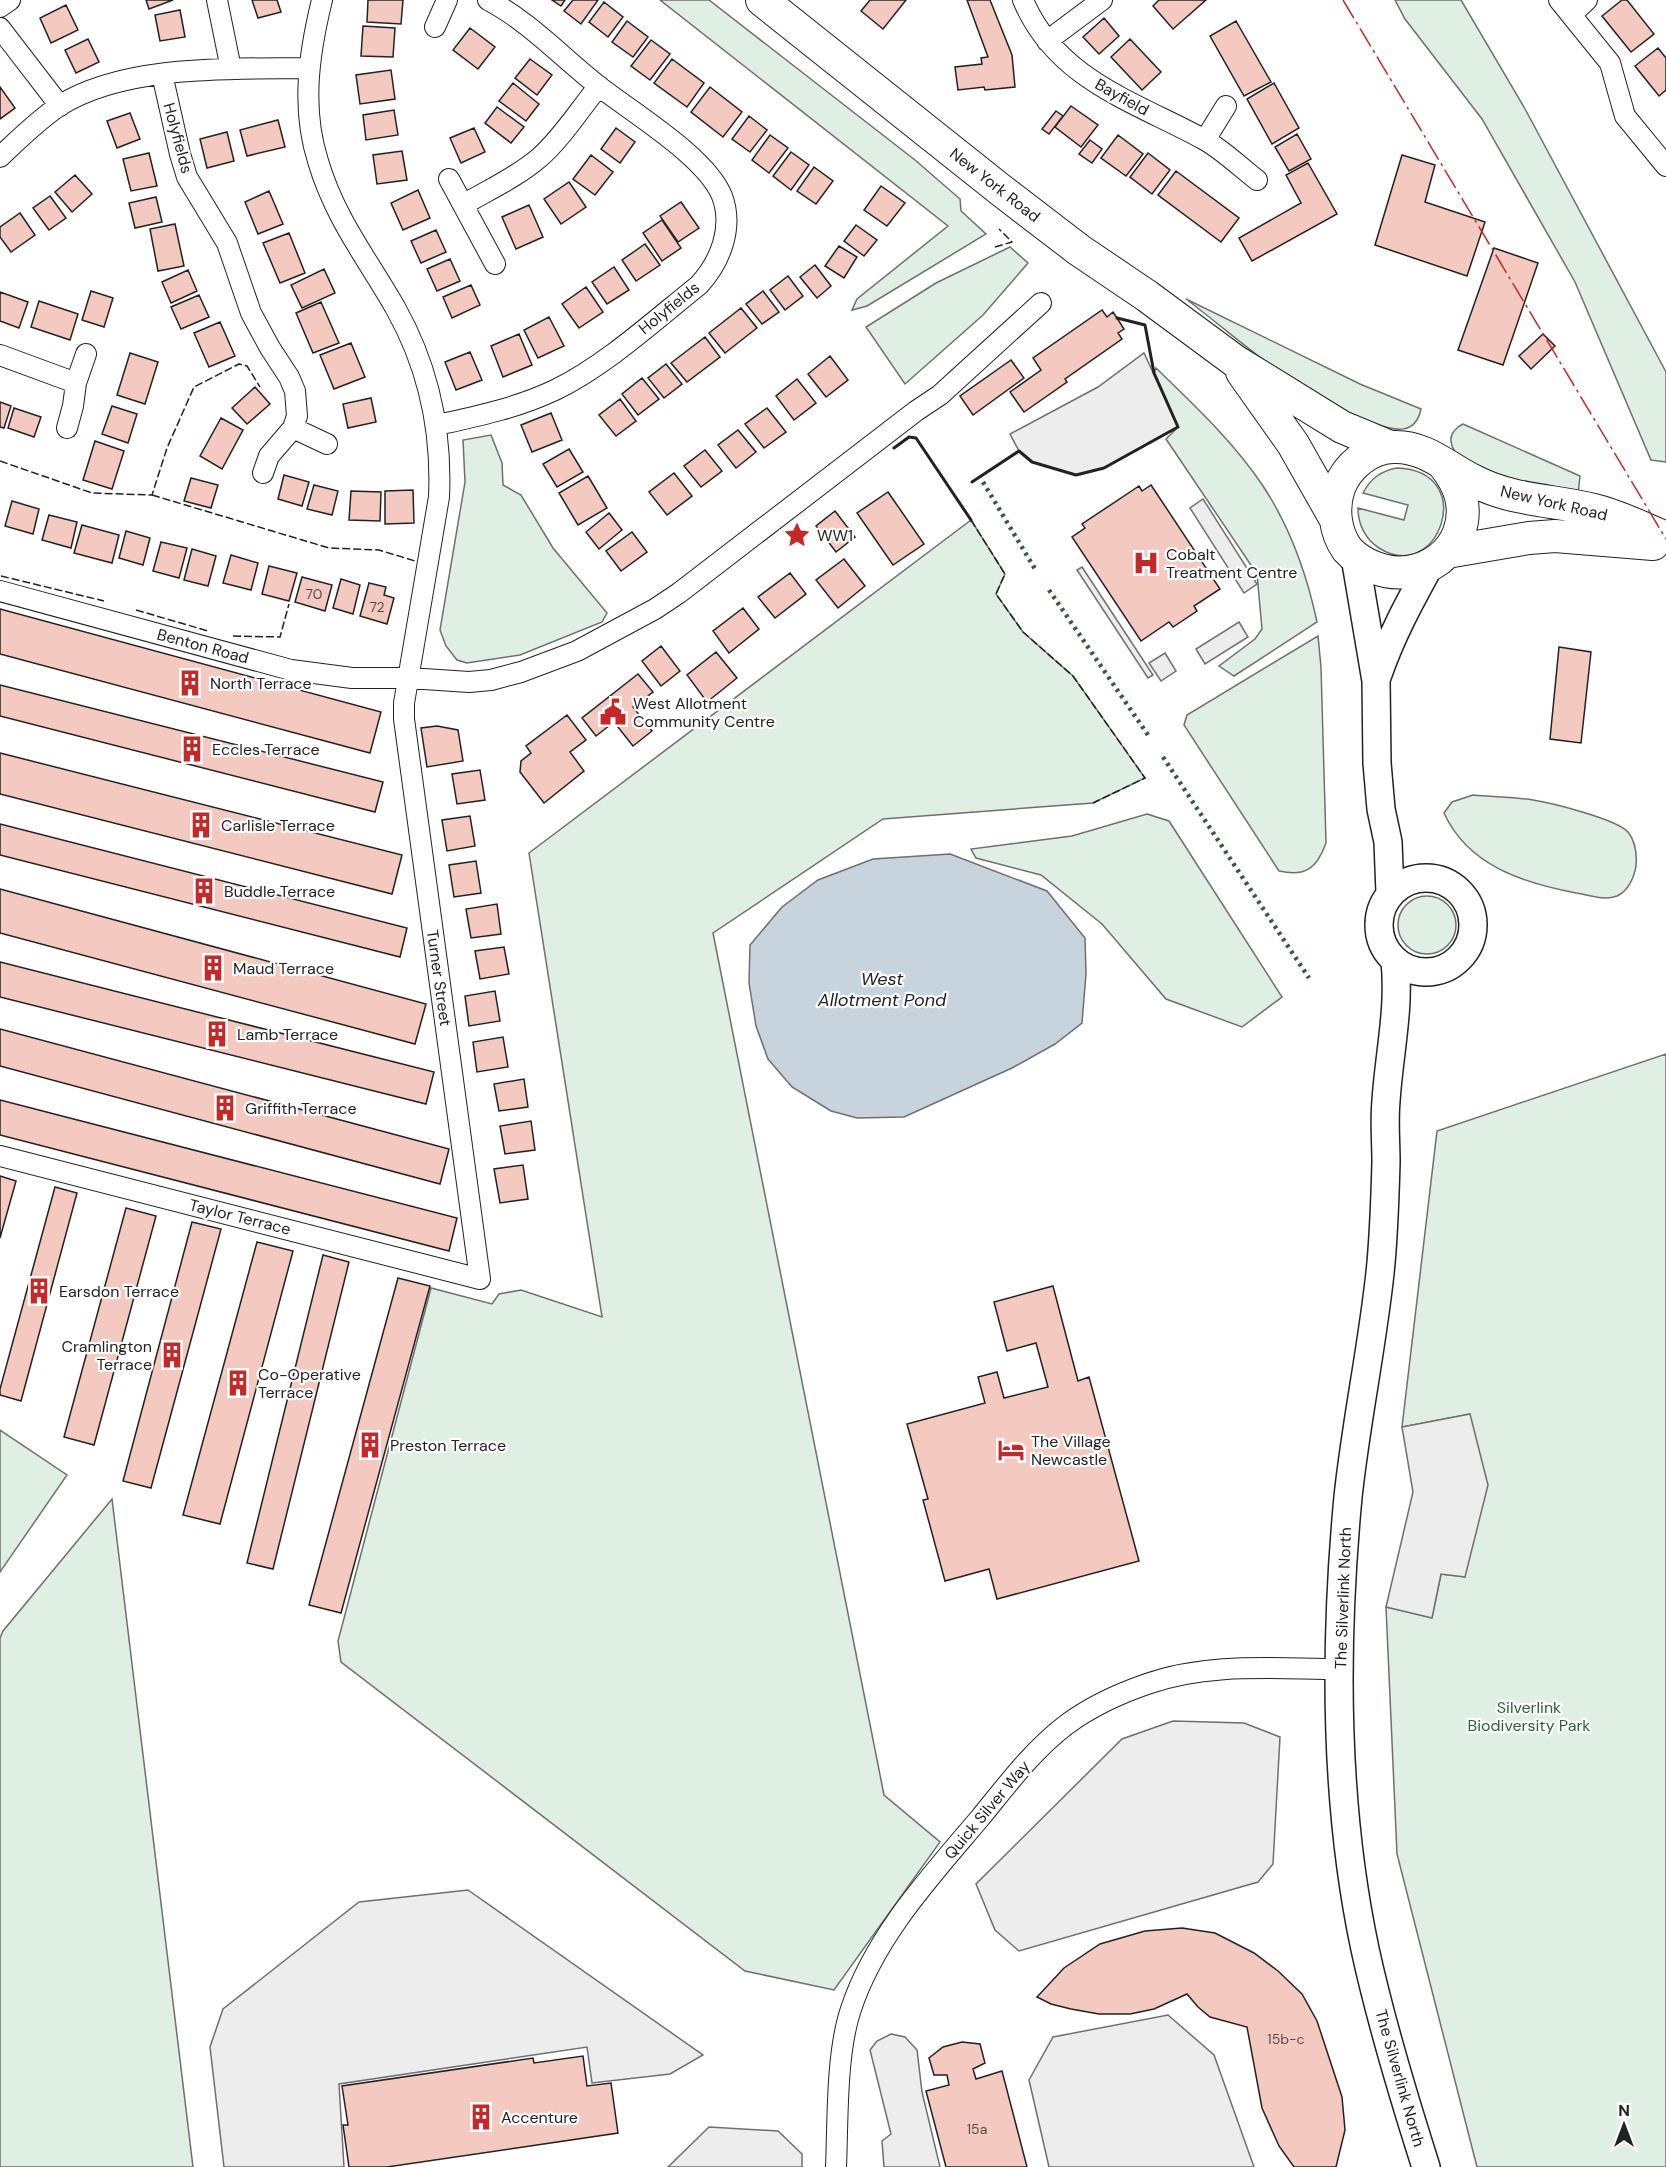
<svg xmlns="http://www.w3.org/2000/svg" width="1666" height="2167" font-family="'DM Sans',sans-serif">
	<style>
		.green { fill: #e0efe3; stroke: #6f6f6f; stroke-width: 1.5 }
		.parking { fill: #ededed; stroke: #6f6f6f; stroke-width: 1.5 }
		.water { fill: #c7d3dd; stroke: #6f6f6f; stroke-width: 1.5 }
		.building { fill: #f3c9c0; stroke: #222; stroke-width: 1.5 }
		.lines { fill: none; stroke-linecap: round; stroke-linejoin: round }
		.street-casing { stroke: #222; stroke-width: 22 }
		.secondary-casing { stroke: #222; stroke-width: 30 }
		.primary-casing { stroke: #222; stroke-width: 34 }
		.street { stroke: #fff; stroke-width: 20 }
		.secondary { stroke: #fff; stroke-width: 27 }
		.primary { stroke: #fff; stroke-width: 32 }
		.hedge { stroke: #2f5e38; stroke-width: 4.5; stroke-dasharray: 3 4.5; stroke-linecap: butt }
		.fence { stroke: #222; stroke-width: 1.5; stroke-dasharray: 8 3; stroke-linecap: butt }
		.wall { stroke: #222; stroke-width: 3 }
		.power { stroke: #c62828; stroke-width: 1.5; stroke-dasharray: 21 4.5 3 4.5; stroke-linecap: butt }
		.labels { text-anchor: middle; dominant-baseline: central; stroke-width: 4.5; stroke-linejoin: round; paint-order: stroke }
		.number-label { font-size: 14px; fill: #564c4a }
		.street-label { font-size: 16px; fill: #222; stroke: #fff }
		.poi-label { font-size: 16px; fill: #222; stroke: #fff; text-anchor: start }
		.park-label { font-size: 16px; fill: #2f5e38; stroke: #fff }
		.water-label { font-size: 18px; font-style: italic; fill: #222; stroke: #fff }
	</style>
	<rect width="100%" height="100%" fill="#fff"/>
	<path class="green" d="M660,0H709L915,160L960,199L961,211L986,234L867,306L852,310L857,299L948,226Z
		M1395,0H1461L1524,107L1666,372V462L1651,460L1575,282L1482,119L1405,19Z
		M1010,247L1028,263L983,315L905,384L866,327L936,283Z
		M1186,299L1360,384L1421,409C1415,437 1393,430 1373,423C1298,396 1248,346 1186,299Z
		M1156,368C1194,405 1234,442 1263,486C1290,527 1307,575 1317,622L1234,676L1219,666L1255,639L1262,629L1257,574L1166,439L1178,427L1154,373Z
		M1463,424L1580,476L1578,494C1551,489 1453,475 1451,441C1450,433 1457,427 1463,424Z
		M491,435L502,463L503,485L521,495L553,548L607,613L602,622L520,655L467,663L457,660L446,646L440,630L465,482L463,440Z
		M1397,468C1480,471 1438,586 1379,548C1365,539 1358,524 1358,508L1404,520L1408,505L1363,493C1371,478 1381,471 1397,468Z
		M971,520L1005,574L996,594L1023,632L1073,676L1145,778L1093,803L883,819L713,933L884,1795L940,1842L834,1990L745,1971L341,1662L338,1641L431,1288L492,1304L499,1294L521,1290L602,1317L529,853Z
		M1318,636L1321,667L1326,843C1317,868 1306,877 1279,871L1184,725L1187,715Z
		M1473,795C1493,797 1514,797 1533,800C1552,803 1616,819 1628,832C1636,842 1637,854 1636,866C1634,878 1628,891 1617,896C1604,901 1589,895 1576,893C1524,883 1468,866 1444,813L1452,802Z
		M1147,814L1169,821L1282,997L1242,1027L1166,999L1102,924L1041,875L976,858L971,849L1072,836Z
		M1398 925a29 29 0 1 1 58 0a29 29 0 1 1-58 0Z
		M1666,1054V2167H1477L1397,1854L1386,1607L1432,1617L1441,1574L1465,1577L1470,1414L1402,1427L1437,1131Z
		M0,1430L67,1475L0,1572Z
		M112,1499L193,2167H0V1638L3,1631Z"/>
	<path class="parking" d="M1144,353L1178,427L1104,468L1076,475L1032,462L1019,451L1010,434L1098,387Z
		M1203,499L1257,584L1244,593L1190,508Z
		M1082,567L1153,675L1148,678L1077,570Z
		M1239,622L1248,637L1205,664L1196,649Z
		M1165,653L1176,671L1161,681L1149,663Z
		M1470,1414L1488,1485L1465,1577L1441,1574L1432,1618L1386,1607L1413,1492L1402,1427Z
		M1173,1721L1244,1723L1280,1737L1273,1864L1258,1882L1019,1951L995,1930L976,1884L1122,1739Z
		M468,1890L703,2055L670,2074L592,2083L587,2047L339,2084L344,2167H224L210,2047L223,2009L359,1902Z
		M1168,2015L1214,2055L1254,2167H1049L1029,2080L1053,2037Z
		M891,2034L905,2037L917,2050L922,2092L940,2167H884L882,2141L891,2134L870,2050L877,2041Z
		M709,2127L778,2131L802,2154V2167H668Z"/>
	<path class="water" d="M950,854L1047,891L1085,938L1086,974L1082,1023L1055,1044L1012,1068L904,1117L857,1118L831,1111L792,1087L768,1059L756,1026L749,983L750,945L782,907L818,880L873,859Z"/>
	<path class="building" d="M146,0H173L149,9Z
		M252,0H277L281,12L258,18Z
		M368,0H403L401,24L367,22Z
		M552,0H565L561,6Z
		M573,0H598L581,24L564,11Z
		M870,0H906L883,29L861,11Z
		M967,0H990L1012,55L1015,87L985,90L984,87L958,90L955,67L982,64L981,58L988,57Z
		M1159,0H1206L1173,29L1153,6Z
		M1622,0H1627L1654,34L1631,52L1602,16Z
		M604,2L623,17L608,37L589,22Z
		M66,5L78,30L51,43L40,18Z
		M180,10L185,37L160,41L155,15Z
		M1104,18L1119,36L1099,54L1083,37Z
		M627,21L648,37L633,57L612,42Z
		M1236,21L1271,82L1244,96L1210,36Z
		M363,26L395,28L393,57L361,56Z
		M470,28L495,47L478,69L453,50Z
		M88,39L99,62L76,73L65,50Z
		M1130,39L1161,72L1142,90L1111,57Z
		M651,40L670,54L650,80L631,66Z
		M1658,48L1666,58V90L1659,96L1635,66Z
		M530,59L552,75L537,95L515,78Z
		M672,59L704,83L687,107L654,83Z
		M391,70L395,99L360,104L356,75Z
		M513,83L539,104L526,121L499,101Z
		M1274,83L1299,128L1272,144L1247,99Z
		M0,87L15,108L0,119Z
		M710,87L742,112L723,137L691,112Z
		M1071,106L1098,125L1081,147L1055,127Z
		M497,107L524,127L511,143L485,123Z
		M394,110L398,135L366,140L363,115Z
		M1056,111L1063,116L1049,134L1042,129Z
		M130,113L140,139L117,148L107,121Z
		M749,116L767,130L750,152L732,139Z
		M278,120L285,147L247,156L240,130Z
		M474,128L485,152L461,163L450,138Z
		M616,128L635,142L620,163L601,149Z
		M227,132L234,161L207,168L200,139Z
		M1297,134L1311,159L1289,171L1275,147Z
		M770,135L788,148L769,173L752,160Z
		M1118,135L1143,154L1126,176L1101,158Z
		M1090,140L1102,149L1092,163L1079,154Z
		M402,151L407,180L377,184L373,155Z
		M791,152L809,165L791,190L773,176Z
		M149,153L157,186L131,191L123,159Z
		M1148,153L1170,170L1152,194L1130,177Z
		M591,155L613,172L595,195L573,179Z
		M1402,155L1435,165L1425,202L1485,222L1467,276L1375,245Z
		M1308,163L1337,214L1252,261L1239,238L1301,203L1286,175Z
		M814,167L833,181L816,204L797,191Z
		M1176,171L1239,218L1221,242L1158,195Z
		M75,175L92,194L72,212L55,192Z
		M569,182L586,207L561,224L544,199Z
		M881,186L905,203L887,226L864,210Z
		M418,190L430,218L403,230L391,203Z
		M269,191L283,224L258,234L245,202Z
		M50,196L66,218L49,230L33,208Z
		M156,197L162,222L135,228L129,203Z
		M681,202L699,228L678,242L660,216Z
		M529,205L543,237L516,249L502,217Z
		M20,213L35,235L11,252L0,237V227Z
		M662,220L681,248L662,261L643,233Z
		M175,224L184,266L158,271L150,229Z
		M856,225L877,240L864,256L844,241Z
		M436,230L446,252L421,263L411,241Z
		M289,233L305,273L280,283L263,243Z
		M645,244L660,265L636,281L622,260Z
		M839,246L857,257L844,278L825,266Z
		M1494,248L1538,263L1503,365L1458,350Z
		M450,259L460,281L437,291L427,269Z
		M815,265L831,286L817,298L800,277Z
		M614,267L629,290L607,304L592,282Z
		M324,269L335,293L302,308L291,285Z
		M188,270L197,291L171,303L162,282Z
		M788,276L803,296L785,310L770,290Z
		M471,285L480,305L452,318L443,297Z
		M586,287L603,312L579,328L562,304Z
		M91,291L113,298L104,327L82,320Z
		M763,291L779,312L762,324L746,304Z
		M0,292L28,302L19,328L0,321Z
		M199,295L209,317L181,329L171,307Z
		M39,301L78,314L70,340L31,327Z
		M321,302L339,343L313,353L296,313Z
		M741,308L757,328L725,353L709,333Z
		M1102,310L1107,317L1113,312L1117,318L1124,329L1118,333L1122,339L1065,379L1067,382L1024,412L1010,392L1041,370L1033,358Z
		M549,317L564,346L538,358L524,330Z
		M220,322L235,356L209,367L194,333Z
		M519,334L532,365L503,377L491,346Z
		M1543,334L1555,346L1531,369L1519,356Z
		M705,337L720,357L687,382L671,363Z
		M351,343L365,377L334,389L320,355Z
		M470,352L482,380L456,390L445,362Z
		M130,353L158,362L145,404L117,395Z
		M830,356L848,380L826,397L808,374Z
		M1011,360L1024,378L973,415L960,396Z
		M666,364L682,384L664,398L648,378Z
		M642,378L659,399L638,415L622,394Z
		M797,379L816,403L794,420L776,396Z
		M255,387L270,404L247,424L232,408Z
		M371,398L376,422L348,428L343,404Z
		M620,399L636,421L616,436L599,415Z
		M0,402L11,406L4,428L0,427Z
		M112,406L137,414L128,443L102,434Z
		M14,408L41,417L34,437L8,428Z
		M767,408L786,432L764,448L745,424Z
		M551,413L562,440L532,452L521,425Z
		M221,418L243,430L222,469L200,456Z
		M738,430L756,452L736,468L718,445Z
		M95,441L124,451L112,489L83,480Z
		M569,449L583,472L557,487L543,464Z
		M705,450L722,471L701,487L684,466Z
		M674,473L692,496L667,515L649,492Z
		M284,475L309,482L302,506L278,499Z
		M588,476L607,508L578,525L559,493Z
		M191,478L218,485L211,508L184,501Z
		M314,485L338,491L332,515L307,509Z
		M1151,485L1220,589L1194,606L1197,611L1173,627L1169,622L1141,641L1072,537L1085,528L1082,524L1139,486L1142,491Z
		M413,490L414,523L385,524V491Z
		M351,491L381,492L380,521L349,520Z
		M888,492L924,544L893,565L857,513Z
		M12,501L39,509L33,534L5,526Z
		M835,511L855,537L836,552L816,526Z
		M609,513L622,530L599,549L586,532Z
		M49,515L77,522L71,548L42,540Z
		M82,525L119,535L112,563L74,553Z
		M126,531L150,538L143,565L119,558Z
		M632,532L647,552L621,571L606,551Z
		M161,542L187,548L179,578L153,571Z
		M192,549L216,556L208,586L184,580Z
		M231,555L258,563L251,590L223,583Z
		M844,559L865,586L838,608L816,580Z
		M269,566L297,573L289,601L262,594Z
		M790,573L806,594L775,618L758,597Z
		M302,577L332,585L325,611L295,602Z
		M341,579L360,585L353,614L333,608Z
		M369,583L386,587L384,595L394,598L387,624L360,616Z
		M743,608L759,629L729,653L713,631Z
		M0,609L381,712L370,753L0,654Z
		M661,646L680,671L661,686L642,661Z
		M1559,647L1591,652L1581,743L1550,739Z
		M716,652L737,678L707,702L687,675Z
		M638,674L653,692L633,707L652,731L633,746L614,722L596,736L582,718Z
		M0,685L383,782L375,812L0,716Z
		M567,715L586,740L570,752L584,771L544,803L520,772L521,761L531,753L526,746Z
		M437,726L458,730L463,761L427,767L421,728Z
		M0,753L402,855L392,894L0,794Z
		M480,770L485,800L457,804L452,774Z
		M470,816L475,846L447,851L442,820Z
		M0,824L407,928L400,957L0,855Z
		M476,861L481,893L454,897L449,865Z
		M0,889L426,1004L415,1044L0,933Z
		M497,904L501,934L471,938L466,909Z
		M504,947L509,974L480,979L475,951Z
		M0,962L434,1072L426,1104L0,997Z
		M495,991L500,1021L469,1026L465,996Z
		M0,1029L449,1149L440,1184L0,1066Z
		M503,1037L508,1067L477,1072L473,1042Z
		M524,1079L528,1107L499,1111L494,1084Z
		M0,1100L457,1218L449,1251L0,1135Z
		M531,1121L535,1150L505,1154L500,1126Z
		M523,1165L528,1199L500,1203L494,1169Z
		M0,1176L16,1181L0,1238Z
		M55,1187L77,1193L21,1401L0,1395V1389Z
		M126,1208L156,1216L94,1445L64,1437Z
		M192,1222L221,1229L151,1488L123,1481Z
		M257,1242L293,1251L220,1524L183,1515Z
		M323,1255L349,1262L273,1569L247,1563Z
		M398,1278L430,1286L341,1613L309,1605Z
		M1053,1286L1078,1381L1089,1377L1139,1561L997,1599L989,1569L945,1581L923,1500L928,1499L907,1424L985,1403L978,1377L997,1372L1004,1398L1048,1387L1036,1343L1007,1351L994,1302Z
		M1182,1928L1215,1933L1254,1953L1278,1971L1302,1994L1317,2021L1342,2097L1345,2130L1336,2167H1294L1279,2146L1262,2108L1247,2027L1210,2017L1198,2007L1187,1994L1154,2009L1130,2014H1099L1071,2009L1051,2004L1037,1997L1064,1968L1100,1944L1145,1931Z
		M962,2042L980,2044L985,2063L973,2069L976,2079L1002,2071L1027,2167H946L926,2091L949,2085L947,2075H934L929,2058L943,2047Z
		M583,2056L587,2086L611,2083L618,2133L387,2167H349L343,2125H348L342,2086L533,2058L534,2063Z"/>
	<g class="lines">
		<g class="street-casing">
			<path id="street" d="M217,0L231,69
				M1023,0C1056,79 1133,101 1203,139C1222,149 1240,167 1257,180
				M1559,0L1610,63L1625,116L1666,166
				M0,7L10,0
				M1571,15L1587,0
				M435,27L447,0
				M0,28L60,106
				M1047,41L1102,0
				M162,74L180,154L187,177L227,243L251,313L270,348L289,377L295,391L297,416L293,428
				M1205,140L1226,106
				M0,157C19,139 37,121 59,106C125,64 233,69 309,68
				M449,179L495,264
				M463,205C488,190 517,177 539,158C562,138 579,110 599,86
				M0,355L76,383
				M437,425C478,416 517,408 555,390C605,366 655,320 699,285C720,262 734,228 722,196C706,156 631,112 596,84C562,57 527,20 488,0
				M67,428L73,406L76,383L86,354
				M263,473L269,456L293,428L327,444
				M0,591L291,670L352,678H409L469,682L491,680L521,672L577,651L655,609L679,593L916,411L940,395L1041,303
				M0,1156L480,1279L404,719V703L439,497C442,430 429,368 396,309C367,258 335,219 318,161C301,108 309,53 322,0
				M836,2167C838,2120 836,2053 851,2009C875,1936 931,1876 980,1818C1007,1785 1032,1751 1066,1725C1090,1707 1118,1694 1147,1684C1208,1662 1276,1669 1340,1669"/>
		</g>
		<g class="secondary-casing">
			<path id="secondary" d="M1355,557L1376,681L1377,763L1381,809L1388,842L1390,893
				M1377,677C1391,636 1409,603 1430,565
				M1379 925a47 47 0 1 1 94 0a47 47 0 1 1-94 0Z
				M1395,961C1400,1009 1389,1054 1386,1101C1384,1122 1386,1142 1386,1162C1385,1199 1384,1236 1380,1273C1372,1348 1356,1422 1348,1497C1334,1646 1334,1803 1365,1949C1381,2023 1403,2095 1426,2167"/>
		</g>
		<g class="primary-casing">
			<path id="primary" d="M762,0L1002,191L1079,250L1147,296L1235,361L1342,427L1390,447
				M1242,372L1293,444L1335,518
				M1444,465C1452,475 1458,485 1461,497C1473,549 1420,587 1373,567C1363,563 1354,557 1347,549C1335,532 1332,508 1339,488C1347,466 1370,447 1394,447C1426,446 1448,469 1476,482C1514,501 1554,500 1594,510C1619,516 1642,528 1666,538
				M1447,552L1529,538L1555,536L1653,544"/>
		</g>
		<use href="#street" class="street"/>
		<use href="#secondary" class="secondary"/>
		<use href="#primary" class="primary"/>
		<path class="hedge" d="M983,482L1035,569
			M1049,590L1150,738
			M1163,757L1309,978"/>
		<path class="fence" d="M995,247L1012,242L999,229
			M0,461L92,493L152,495L167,448L194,387L239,364L247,366L260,387
			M152,495L329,548L379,550L415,561
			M971,520L1005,574L996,594L1023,632L1073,676L1145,778L1093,803
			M1,576L104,601
			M136,610L208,631
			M233,636L280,637L289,604"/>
		<path class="wall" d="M894,448L909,437L916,438L971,520
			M972,482L1019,451L1032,462L1076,475L1104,468L1178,427L1154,373L1145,325L1117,318"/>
		<path class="power" d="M1343,0L1666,539"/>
	</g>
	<defs>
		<g id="sight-bare" transform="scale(2.07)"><path d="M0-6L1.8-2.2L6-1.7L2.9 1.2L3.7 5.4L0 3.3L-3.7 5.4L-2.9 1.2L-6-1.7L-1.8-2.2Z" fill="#c62828" stroke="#fff" stroke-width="2.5" paint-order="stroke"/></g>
		<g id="hospital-bare" transform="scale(2.07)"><path d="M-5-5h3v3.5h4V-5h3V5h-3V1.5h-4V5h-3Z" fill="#c62828" stroke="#fff" stroke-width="2.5" paint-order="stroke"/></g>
		<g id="building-bare" transform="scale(2.07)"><path d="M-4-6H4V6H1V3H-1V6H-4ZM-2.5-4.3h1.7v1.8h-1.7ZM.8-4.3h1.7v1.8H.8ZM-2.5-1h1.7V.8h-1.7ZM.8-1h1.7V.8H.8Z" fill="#c62828" stroke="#fff" stroke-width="2.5" paint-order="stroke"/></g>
		<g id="civic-bare" transform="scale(2.07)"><path d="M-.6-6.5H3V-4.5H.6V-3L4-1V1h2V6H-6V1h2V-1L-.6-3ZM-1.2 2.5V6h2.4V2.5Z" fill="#c62828" stroke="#fff" stroke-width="2.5" paint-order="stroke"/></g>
		<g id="hotel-bare" transform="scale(2.07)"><path d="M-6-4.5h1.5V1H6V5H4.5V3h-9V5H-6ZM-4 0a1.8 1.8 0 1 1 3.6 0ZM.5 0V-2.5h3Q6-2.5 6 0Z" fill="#c62828" stroke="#fff" stroke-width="2.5" paint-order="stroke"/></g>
	</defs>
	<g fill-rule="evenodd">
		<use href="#sight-bare" x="797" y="535"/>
		<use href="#hospital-bare" x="1146" y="563"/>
		<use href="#building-bare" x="190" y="683"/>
		<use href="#civic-bare" x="613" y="712"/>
		<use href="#building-bare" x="192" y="749"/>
		<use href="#building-bare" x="201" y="825"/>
		<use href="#building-bare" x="204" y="891"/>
		<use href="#building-bare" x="213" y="968"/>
		<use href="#building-bare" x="217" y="1034"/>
		<use href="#building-bare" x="225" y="1108"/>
		<use href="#building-bare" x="39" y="1291"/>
		<use href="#building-bare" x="172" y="1355"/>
		<use href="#building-bare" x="238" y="1383"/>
		<use href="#building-bare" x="370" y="1445"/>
		<use href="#hotel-bare" x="1011" y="1450"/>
		<use href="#building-bare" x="481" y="2117"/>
	</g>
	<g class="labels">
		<g class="number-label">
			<text x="314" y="594">70</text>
			<text x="377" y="607">72</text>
			<text x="1286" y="2039">15b-c</text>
			<text x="977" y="2129">15a</text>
		</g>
		<g class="street-label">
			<text transform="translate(1122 97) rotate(29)">Bayfield</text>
			<text transform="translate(178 138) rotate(75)">Holyfields</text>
			<text transform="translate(995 185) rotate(38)">New York Road</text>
			<text transform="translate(669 308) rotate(-39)">Holyfields</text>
			<text transform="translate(1554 503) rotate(13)">New York Road</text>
			<text transform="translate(203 646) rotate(15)">Benton Road</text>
			<text transform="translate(439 978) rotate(82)">Turner Street</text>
			<text transform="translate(240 1217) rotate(14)">Taylor Terrace</text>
			<text transform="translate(1343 1598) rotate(-88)">The Silverlink North</text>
			<text transform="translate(987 1810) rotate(-50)">Quick Silver Way</text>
			<text transform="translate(1400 2078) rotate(74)">The Silverlink North</text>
		</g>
		<g class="poi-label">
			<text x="817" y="535">WW1</text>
			<text x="1166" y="554">Cobalt<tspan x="1166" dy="18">Treatment Centre</tspan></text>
			<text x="210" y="683">North Terrace</text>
			<text x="633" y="703">West Allotment<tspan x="633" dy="18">Community Centre</tspan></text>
			<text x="212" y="749">Eccles Terrace</text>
			<text x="221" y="825">Carlisle Terrace</text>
			<text x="224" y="891">Buddle Terrace</text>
			<text x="233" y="968">Maud Terrace</text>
			<text x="237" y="1034">Lamb Terrace</text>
			<text x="245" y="1108">Griffith Terrace</text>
			<text x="59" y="1291">Earsdon Terrace</text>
			<text x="152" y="1346" text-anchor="end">Cramlington<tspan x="152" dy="18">Terrace</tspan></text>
			<text x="258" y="1374">Co-Operative<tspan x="258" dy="18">Terrace</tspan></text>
			<text x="1031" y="1441">The Village<tspan x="1031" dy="18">Newcastle</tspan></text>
			<text x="390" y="1445">Preston Terrace</text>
			<text x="501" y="2117">Accenture</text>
		</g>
		<g class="park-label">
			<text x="1529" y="1707">Silverlink<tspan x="1529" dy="18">Biodiversity Park</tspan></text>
		</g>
		<g class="water-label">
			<text x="882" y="979">West<tspan x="882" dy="21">Allotment Pond</tspan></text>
		</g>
	</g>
	<g transform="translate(1624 2125)" stroke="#ffffff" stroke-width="4.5" paint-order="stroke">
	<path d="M0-4.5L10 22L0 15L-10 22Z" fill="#222222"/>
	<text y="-9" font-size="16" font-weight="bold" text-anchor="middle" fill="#222222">N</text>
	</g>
</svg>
